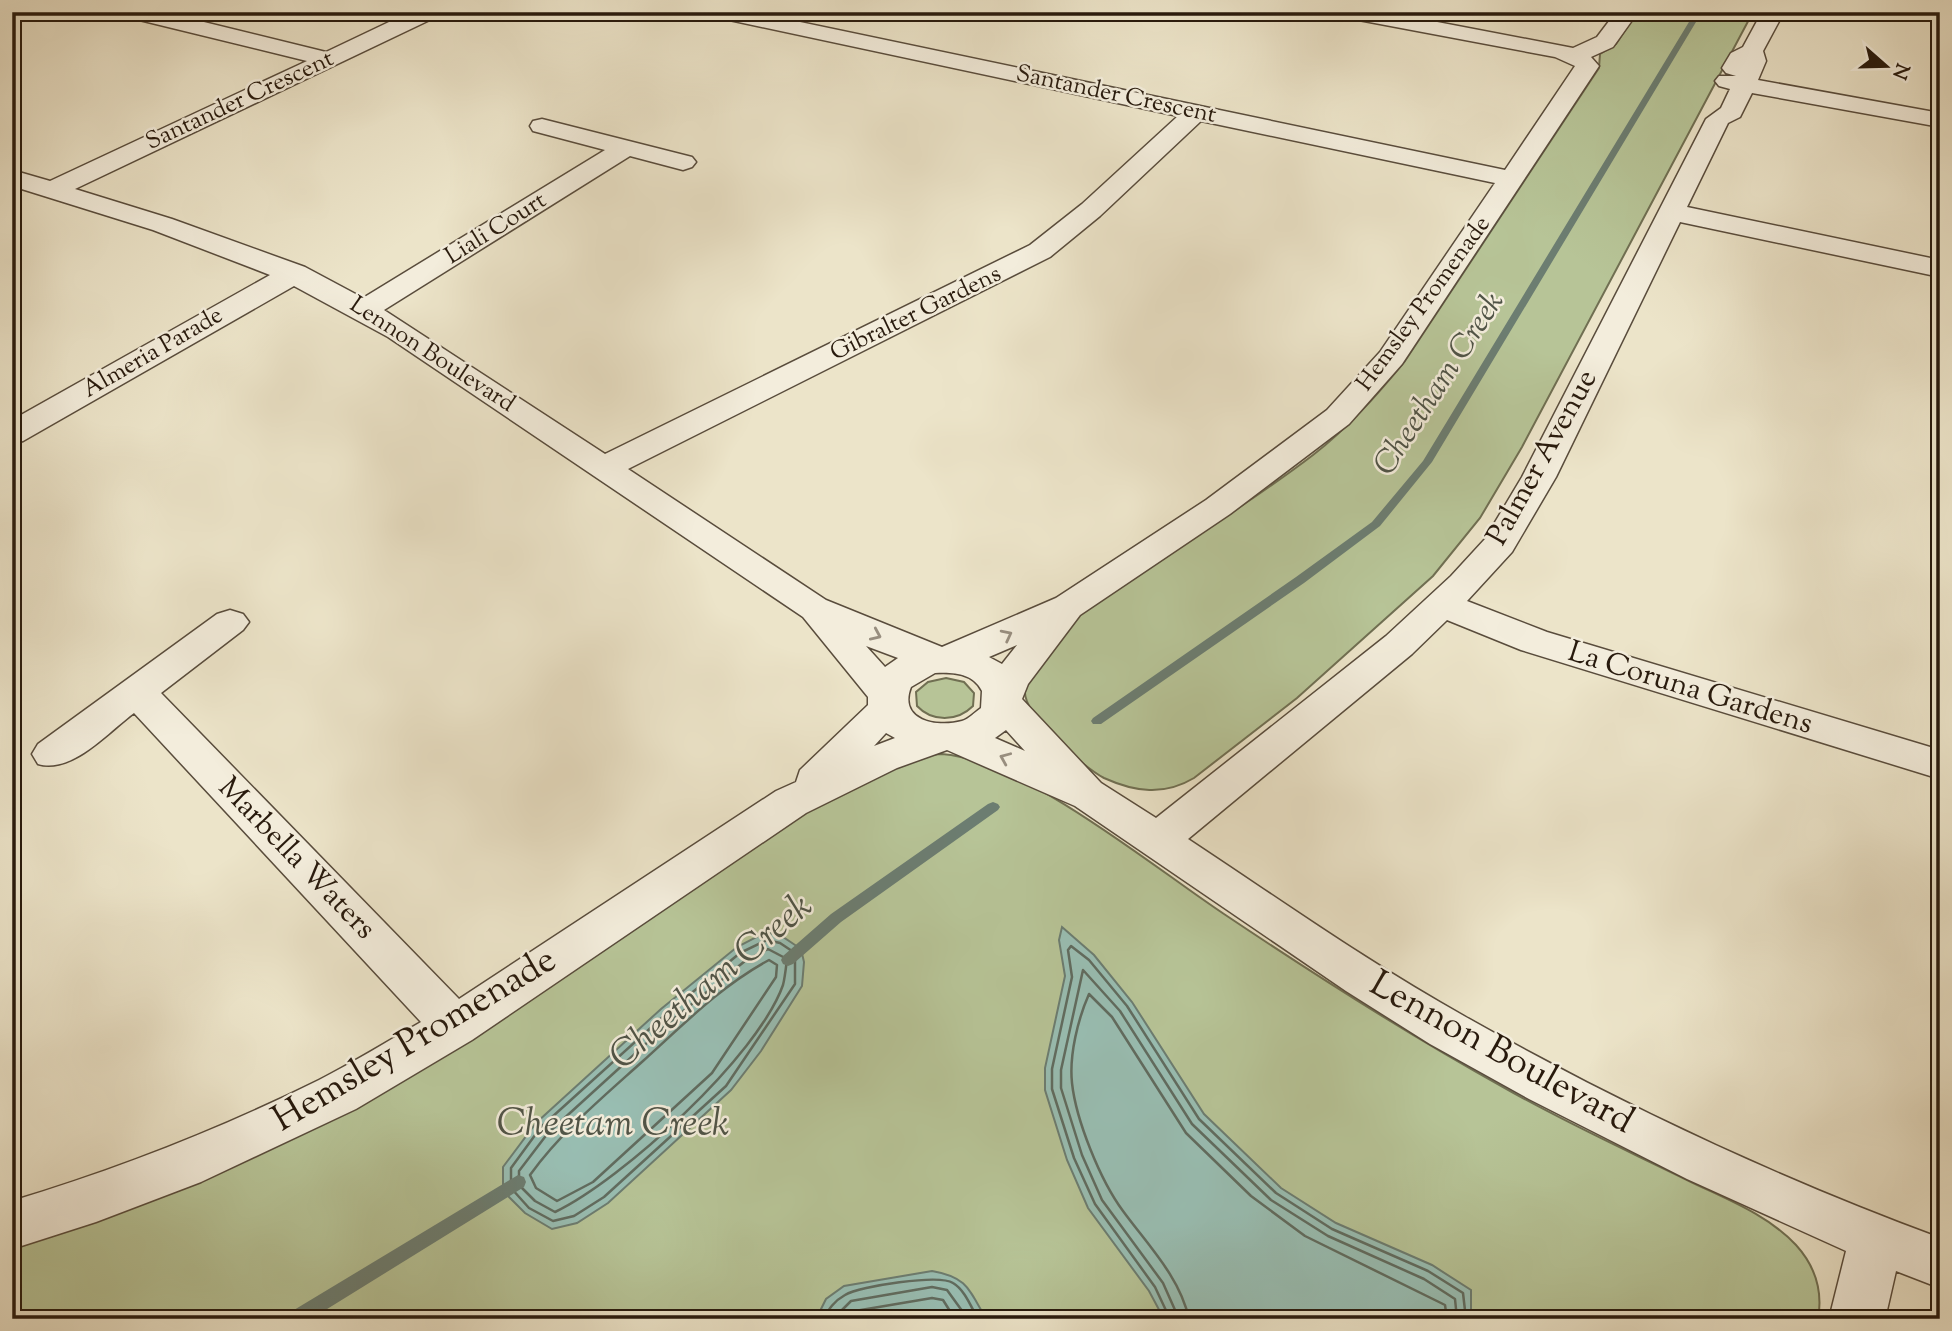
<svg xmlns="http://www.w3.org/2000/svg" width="1952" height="1331" font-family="'Sorts Mill Goudy',serif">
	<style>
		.green { fill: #b7c497; stroke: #706f52; stroke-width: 2 }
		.water { fill: #99bfb4; stroke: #6c7d71; stroke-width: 2 }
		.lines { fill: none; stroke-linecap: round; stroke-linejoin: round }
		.shore { stroke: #606c60; stroke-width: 2.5 }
		.stream { fill: #6c7d71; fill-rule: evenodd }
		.minor-casing { stroke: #594c3c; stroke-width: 3 }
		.minor { fill: #f3eddc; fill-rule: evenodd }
		.oneway { stroke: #988e7f }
		.labels { text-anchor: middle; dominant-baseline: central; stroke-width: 5; stroke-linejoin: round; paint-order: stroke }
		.far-street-label { font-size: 24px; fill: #281a0d; stroke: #f3eddc }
		.street-label { font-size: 30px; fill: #281a0d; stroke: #f3eddc }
		.water-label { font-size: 32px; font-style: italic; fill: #505447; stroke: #f3eddc }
		.near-street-label { font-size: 37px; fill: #281a0d; stroke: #f3eddc }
		.near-water-label { font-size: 38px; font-style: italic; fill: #505447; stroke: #f3eddc }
	</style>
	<rect width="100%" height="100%" fill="#ece4c9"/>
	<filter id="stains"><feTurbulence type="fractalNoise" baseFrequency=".00286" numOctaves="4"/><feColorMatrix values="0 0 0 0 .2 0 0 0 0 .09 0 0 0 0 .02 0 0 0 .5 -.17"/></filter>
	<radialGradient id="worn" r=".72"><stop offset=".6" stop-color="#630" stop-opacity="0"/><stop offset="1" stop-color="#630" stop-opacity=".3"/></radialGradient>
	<path class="green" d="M1637,12H1753L1522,447L1480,518L1433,576L1297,698L1194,778C1164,796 1135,792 1104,778C1083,767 1022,714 1025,690C1027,674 1061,633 1073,621C1096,599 1125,583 1151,566C1205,530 1261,495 1313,455C1348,428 1377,395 1405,361L1599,68L1600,54L1616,44Z
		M946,678L964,682L974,693L973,706C957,722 932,722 917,706L916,692L928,682Z
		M942,754C1024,760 1153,867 1224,914C1315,975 1407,1034 1503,1087C1562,1121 1624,1149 1685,1179C1723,1198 1766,1213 1796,1245C1815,1266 1823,1291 1818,1319H12V1243L121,1208L831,794L926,755Z"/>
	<path class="water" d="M1062,927L1094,955L1132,1002L1204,1114L1281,1188L1336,1223L1432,1265L1471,1290V1319H1164L1149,1291L1088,1208L1067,1160L1045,1090V1068L1065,976L1059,940Z
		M766,932L783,937L801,949L804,962L802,986L761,1051L731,1090L608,1203L577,1223L552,1229L525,1213L503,1191V1167L536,1123L661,1009L737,947Z
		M932,1271C967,1277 969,1289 986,1319H816L826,1299L844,1286Z"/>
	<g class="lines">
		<path class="shore" d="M767,940L780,943L795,953V984L726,1086L604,1197L574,1216L553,1221L529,1208L511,1188V1168L541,1127L666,1014L740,953Z
			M768,949L787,959C786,967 785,977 783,985C758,1056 622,1180 555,1212L535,1201L519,1185V1171L548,1133L671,1021L745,961Z
			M769,960L777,965L776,977L712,1073L593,1182L557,1201L536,1188L530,1175C562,1131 603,1097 643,1061C684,1024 721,986 769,960Z
			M823,1319C829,1309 834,1301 845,1295C860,1286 939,1274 953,1283C965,1290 971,1307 978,1319
			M833,1319L851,1301L932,1287L947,1290L968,1319
			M845,1319L855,1311L932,1298L943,1300L955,1319
			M1170,1319L1155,1287L1095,1204L1074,1158L1052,1089V1069L1072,977L1068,950L1071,946L1089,960L1127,1006L1199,1119L1276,1193L1332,1229L1428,1271L1463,1293L1466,1319
			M1179,1319L1163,1283L1102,1200L1082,1155L1061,1088V1070L1083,970L1120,1011L1192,1124L1271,1200L1328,1236L1424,1279L1455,1299L1457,1319
			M1189,1319C1180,1277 1147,1244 1123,1211C1100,1180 1076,1120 1072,1083C1069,1055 1078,1019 1089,994L1112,1017L1186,1133L1251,1196L1305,1236L1445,1305L1447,1319"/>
		<path class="stream" d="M1695,12H1702L1432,462L1380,526L1304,583L1101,724H1093L1091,721L1093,718L1296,577L1372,522L1423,461Z
			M993,802L998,804L1000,807L998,810L841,922L793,964L788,966L783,964L781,960L783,956L831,914L988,804Z
			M518,1175L524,1177L526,1182L524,1187L311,1319H286L289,1313Z"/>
		<g class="minor-casing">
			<path id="minor" d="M124,12H163L326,52L410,12H439L436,17L75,189L172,219L305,267L363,298L605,150L533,131L530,126L533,121L542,119L692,157L696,162L692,167L683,170L630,156L384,310L605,454L1030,245L1082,204L1178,116L720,18L709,12H752L1505,170L1575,66L1555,57L1348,18L1337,12H1385L1573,48L1597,37L1616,12H1638L1613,47L1591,57L1599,66L1402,364L1349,424L1230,514L1080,615L1028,684L1022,699L1101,783L1156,818L1386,636L1451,576L1485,539L1522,477L1706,119L1721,108L1730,89L1719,86L1715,81L1719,76H1736L1726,73L1722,68L1731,53L1743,47L1762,12H1784L1763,51L1766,61L1758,80L1940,113V127L1752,93L1740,117L1728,123L1687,207L1940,260V277L1680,222L1556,477L1512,552L1467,601L1547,632L1940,750V779L1521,650L1447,620L1412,654L1188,839C1279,899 1369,963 1464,1016C1616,1102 1777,1178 1940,1238V1288L1896,1271L1885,1319H1829L1846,1251L1687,1179L1529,1099L1430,1044L1346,991L1075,806L947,750L897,768L806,813L472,1040L356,1109L201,1182L96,1222L12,1249V1201C118,1169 220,1129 319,1080C354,1062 388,1041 421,1022L134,713C107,733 72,774 38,764L32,754L38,744L217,614L230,610L243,614L249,622L243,630L161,693L459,999L776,791L796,782L800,770L868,705V697L803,617L388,337L294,286L23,441L12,444V420L270,275L153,230L12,186V170L50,181L307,61L127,17ZM1201,121L1495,183L1380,352L1327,410L1206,500L1056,598L942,647L826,600L628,469L1050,257L1100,216ZM1017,645L1002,664L989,657ZM866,646L898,658L885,667ZM935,673C953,672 973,673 982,691L981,708C975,712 969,719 962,721C936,728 898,720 911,687ZM1006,730L1025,751L995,738ZM886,733L895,738L874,746Z"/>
		</g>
		<use href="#minor" class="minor"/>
	</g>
	<defs><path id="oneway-chevron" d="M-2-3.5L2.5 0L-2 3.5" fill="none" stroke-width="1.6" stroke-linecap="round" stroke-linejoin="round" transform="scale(1.75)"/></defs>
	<g class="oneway">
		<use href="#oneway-chevron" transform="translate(876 635) rotate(24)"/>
		<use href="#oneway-chevron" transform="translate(1007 635) rotate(-27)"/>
		<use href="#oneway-chevron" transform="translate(1005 758) rotate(-157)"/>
	</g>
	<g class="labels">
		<g class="far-street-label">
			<text transform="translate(1116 95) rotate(12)">Santander Crescent</text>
			<text transform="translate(240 101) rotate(-25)">Santander Crescent</text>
			<text transform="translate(496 229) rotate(-32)">Liali Court</text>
			<text transform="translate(1424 304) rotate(-54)">Hemsley Promenade</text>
			<text transform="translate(916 314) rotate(-26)">Gibralter Gardens</text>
			<text transform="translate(153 353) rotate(-30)">Almeria Parade</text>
			<text transform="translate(432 355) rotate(33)">Lennon Boulevard</text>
		</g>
		<g class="street-label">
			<text transform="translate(1543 458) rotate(-61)">Palmer Avenue</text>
			<text transform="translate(1690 689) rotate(17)">La Coruna Gardens</text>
			<text transform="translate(296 859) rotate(46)">Marbella Waters</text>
		</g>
		<g class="water-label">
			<text transform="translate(1440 384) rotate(-57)">Cheetham Creek</text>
		</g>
		<g class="near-street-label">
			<text transform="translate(415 1041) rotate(-31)">Hemsley Promenade</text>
			<text transform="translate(1501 1054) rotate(29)">Lennon Boulevard</text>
		</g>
		<g class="near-water-label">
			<text transform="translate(712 983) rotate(-40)">Cheetham Creek</text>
			<text x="613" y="1126">Cheetam Creek</text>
		</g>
	</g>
	<rect width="1952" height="1331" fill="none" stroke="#ece4c9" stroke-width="42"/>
	<rect x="14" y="14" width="1924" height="1303" fill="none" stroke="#281a0d" stroke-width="3.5"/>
	<rect x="21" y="21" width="1910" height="1289" fill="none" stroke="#281a0d" stroke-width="2"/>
	<g transform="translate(1886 66) rotate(110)" stroke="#f3eddc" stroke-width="5" paint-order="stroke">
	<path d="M0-5L12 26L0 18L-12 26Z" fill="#281a0d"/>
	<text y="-10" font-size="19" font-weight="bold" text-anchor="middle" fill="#281a0d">N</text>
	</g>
	<rect width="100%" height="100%" filter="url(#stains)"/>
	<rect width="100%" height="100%" fill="url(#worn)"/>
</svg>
